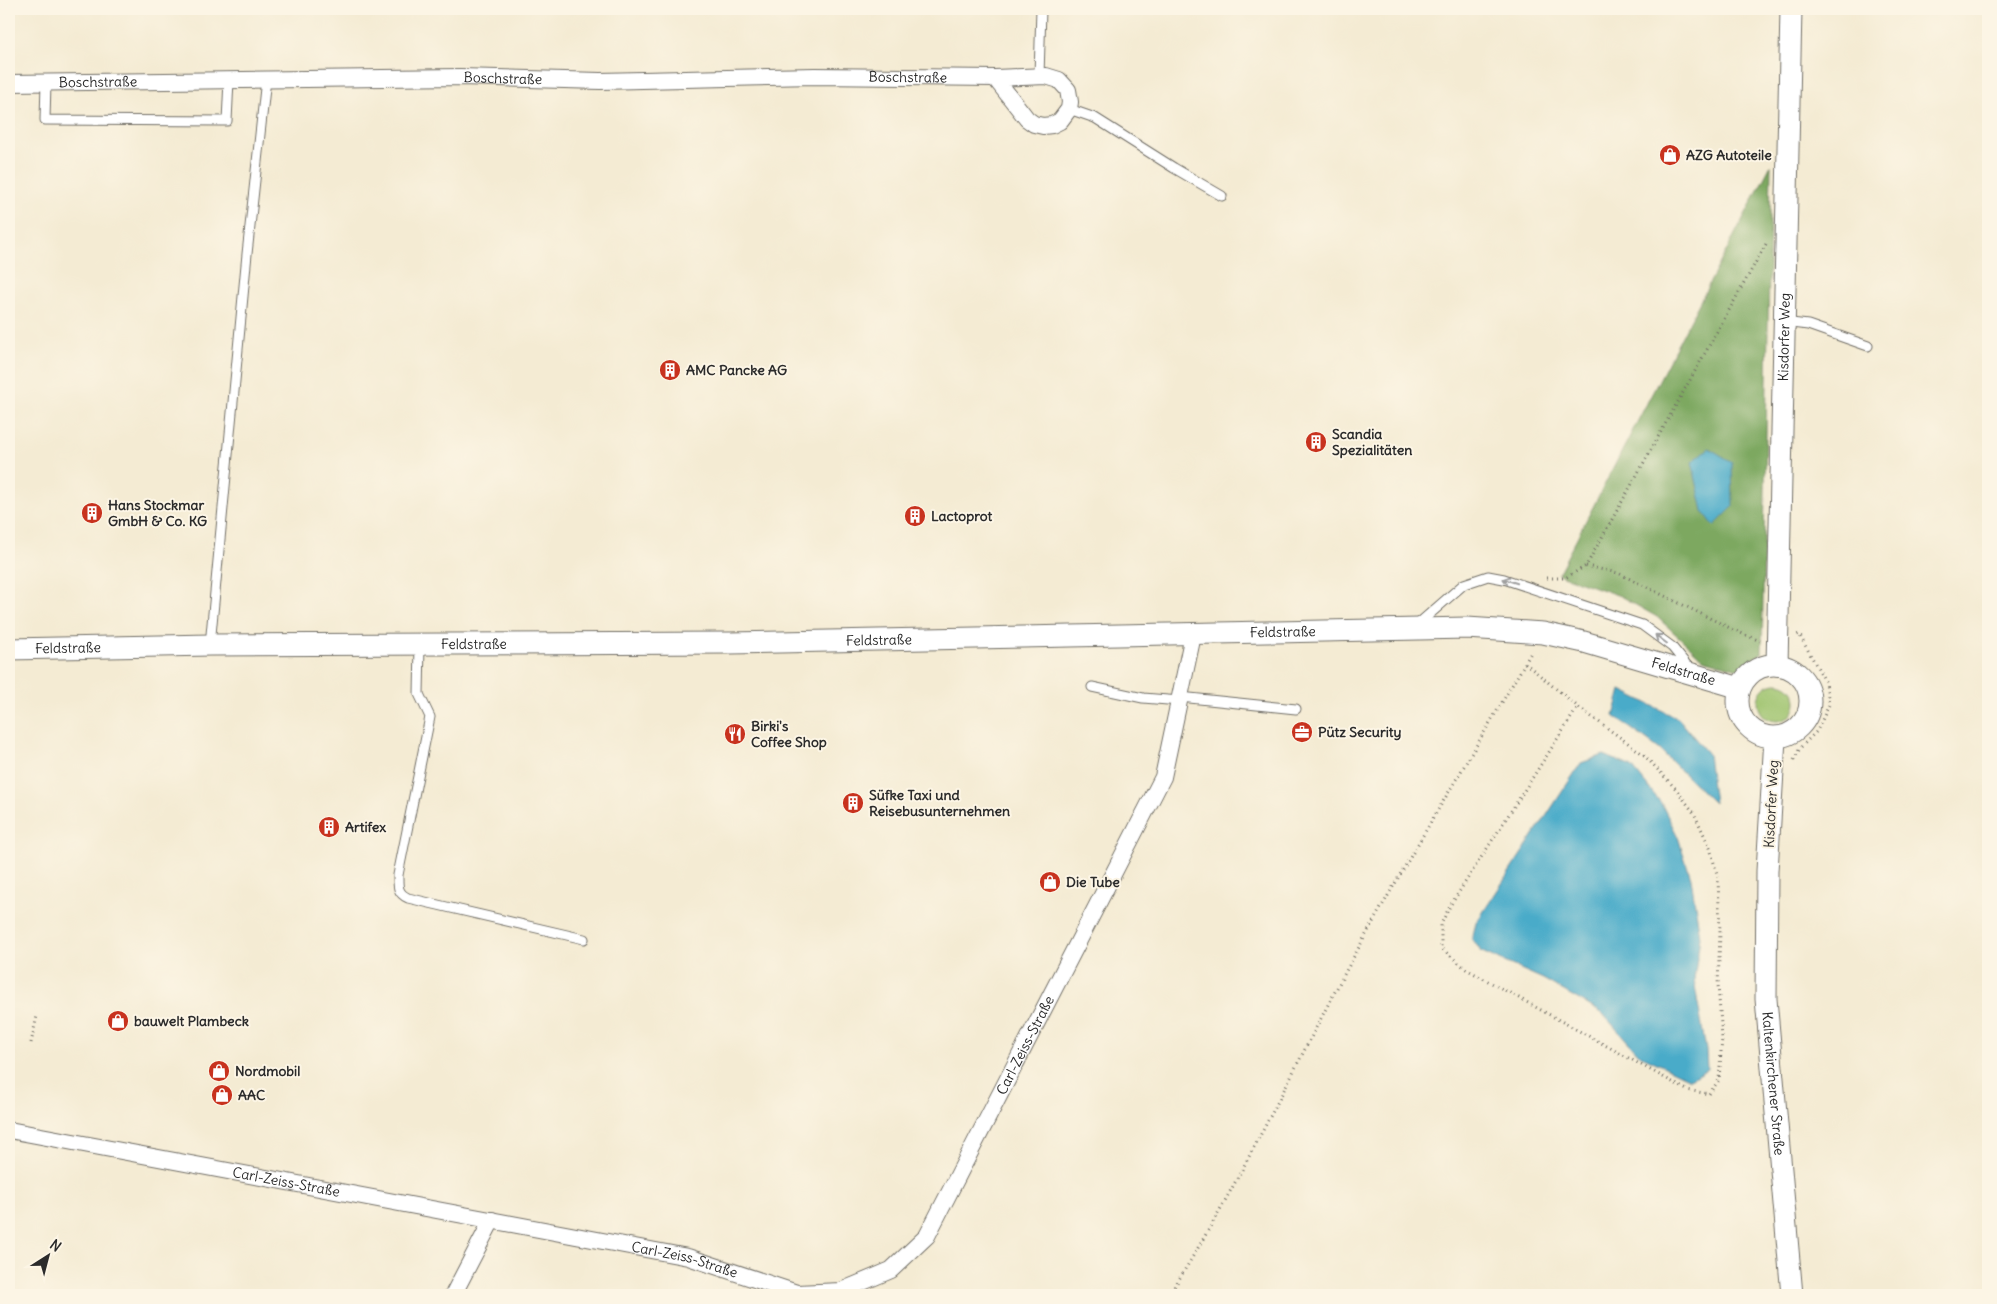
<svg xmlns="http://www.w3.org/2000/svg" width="1997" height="1304" font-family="Delius,sans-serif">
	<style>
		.green { fill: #9cc26c; stroke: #64764c }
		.forest { fill: #7da860; stroke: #546a46 }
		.water { fill: #4aabc9; stroke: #3a6b7a }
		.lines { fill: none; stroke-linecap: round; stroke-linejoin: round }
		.service-casing { stroke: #716e66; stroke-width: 11 }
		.minor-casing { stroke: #716e66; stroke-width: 18 }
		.tertiary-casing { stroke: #716e66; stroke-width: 23 }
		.path { stroke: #716e66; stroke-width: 3; stroke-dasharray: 1 4; stroke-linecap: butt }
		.service { stroke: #fff; stroke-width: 9 }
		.minor { stroke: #fff; stroke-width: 16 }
		.tertiary { stroke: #fff; stroke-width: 21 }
		.oneway { stroke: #a0a0a0 }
		.labels { text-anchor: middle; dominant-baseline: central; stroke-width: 4; stroke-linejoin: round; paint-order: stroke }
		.street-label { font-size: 14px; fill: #2b2b2b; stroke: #fcf5e5 }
		.poi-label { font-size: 14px; font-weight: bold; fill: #2b2b2b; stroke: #fcf5e5; text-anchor: start }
	</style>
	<rect width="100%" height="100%" fill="#fcf5e5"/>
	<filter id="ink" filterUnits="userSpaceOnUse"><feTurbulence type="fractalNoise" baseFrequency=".02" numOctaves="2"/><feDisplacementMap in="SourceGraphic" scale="10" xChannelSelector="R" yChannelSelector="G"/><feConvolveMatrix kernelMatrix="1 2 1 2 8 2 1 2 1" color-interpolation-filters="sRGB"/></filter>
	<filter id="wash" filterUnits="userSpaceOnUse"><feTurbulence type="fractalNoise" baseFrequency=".0096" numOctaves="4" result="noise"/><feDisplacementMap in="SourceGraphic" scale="20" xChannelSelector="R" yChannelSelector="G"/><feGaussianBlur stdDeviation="1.12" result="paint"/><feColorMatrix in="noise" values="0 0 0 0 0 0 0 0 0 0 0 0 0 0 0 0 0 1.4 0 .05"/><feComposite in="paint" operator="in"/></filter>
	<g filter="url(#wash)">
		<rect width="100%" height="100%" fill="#f4ebd3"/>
		<path class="green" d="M1758 702a19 19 0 1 1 38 0a19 19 0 1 1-38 0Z"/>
		<path class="forest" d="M1771,165L1762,653L1738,669L1703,659L1657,617L1620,596L1558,574Z"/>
		<path class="water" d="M1709,448L1732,462L1733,507L1714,526L1703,511L1692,462Z
			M1621,690L1679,719L1708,754L1714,803L1659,749L1614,716Z
			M1604,755L1632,767L1661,803L1678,837L1691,878L1700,937L1694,980L1706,1050L1707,1069L1690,1079L1640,1055L1602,1013L1543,979L1482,952L1472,939L1476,923L1581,763Z"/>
	</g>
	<g filter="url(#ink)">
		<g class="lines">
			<g class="service-casing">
				<path id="service" d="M1039,76L1041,9
					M46,82L45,120L227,121L229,80
					M1069,109L1095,118L1174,168L1222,196
					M1783,322L1808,325L1868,346
					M1417,625L1464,584L1488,576L1504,579L1642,625L1672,647L1689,668
					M210,645L247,254L266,79
					M420,645L419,694L430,717L398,875C398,886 397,893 408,898L584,939
					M1092,687L1143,698L1180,701
					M1180,697L1296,709"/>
			</g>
			<g class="minor-casing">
				<g id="minor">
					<path id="s1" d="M9,83L460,77L600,81L815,76L995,78L1046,76L1059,80L1068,90L1070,102L1069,109L1060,121L1052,125L1043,126L1034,124L1027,119L995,78"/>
					<path id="s2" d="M9,1130L688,1257L797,1293L841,1291L891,1270L927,1236L1163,777L1193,635"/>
					<path d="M453,1295L492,1220"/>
				</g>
			</g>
			<g class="tertiary-casing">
				<g id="tertiary">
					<path id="s3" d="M9,649L210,645L731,643L1467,628L1543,633L1584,642L1740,688"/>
					<path id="s4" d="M1777,665L1791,9"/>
					<circle cx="1774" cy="701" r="36"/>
					<path id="s5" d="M1775,738L1767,871L1766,999L1792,1295"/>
				</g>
			</g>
			<path class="path" d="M1586,566L1618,573L1736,631L1760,641
				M1547,578H1565L1586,566L1766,244
				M1525,663L1578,707L1643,754L1676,789L1694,813L1710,848L1718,878L1720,933L1718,985L1722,1038L1719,1080L1709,1094L1687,1090L1466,969L1441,948V924L1450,906L1578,707
				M1794,760L1800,748L1817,731L1829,705L1826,683L1799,634L1797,635
				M31,1043L37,1016
				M1169,1295C1235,1192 1288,1079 1346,971C1405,862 1470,758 1532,651"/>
			<use href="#service" class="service"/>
			<use href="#minor" class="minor"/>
			<use href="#tertiary" class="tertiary"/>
		</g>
		<defs><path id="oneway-shaft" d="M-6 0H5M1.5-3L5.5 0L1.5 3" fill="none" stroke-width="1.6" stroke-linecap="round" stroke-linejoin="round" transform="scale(1.25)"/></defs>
		<g class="oneway">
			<use href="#oneway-shaft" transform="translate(1510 581) rotate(-162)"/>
			<use href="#oneway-shaft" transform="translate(1661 639) rotate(-143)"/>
		</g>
	</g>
	<defs>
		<g id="shop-disc" transform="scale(1.125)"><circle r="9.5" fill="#c8321e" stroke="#fcf5e5"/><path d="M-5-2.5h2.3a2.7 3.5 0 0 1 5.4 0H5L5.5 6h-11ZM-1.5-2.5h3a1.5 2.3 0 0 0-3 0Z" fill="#fff"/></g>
		<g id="building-disc" transform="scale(1.125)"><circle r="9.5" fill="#c8321e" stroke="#fcf5e5"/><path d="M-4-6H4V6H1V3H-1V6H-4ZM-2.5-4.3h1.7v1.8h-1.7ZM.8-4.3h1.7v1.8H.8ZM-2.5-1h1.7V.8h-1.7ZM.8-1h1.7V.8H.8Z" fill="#fff"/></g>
		<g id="office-disc" transform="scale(1.125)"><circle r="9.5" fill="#c8321e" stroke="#fcf5e5"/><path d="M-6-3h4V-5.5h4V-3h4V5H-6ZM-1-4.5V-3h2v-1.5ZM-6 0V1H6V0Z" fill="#fff"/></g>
		<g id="restaurant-disc" transform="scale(1.125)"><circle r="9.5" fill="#c8321e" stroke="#fcf5e5"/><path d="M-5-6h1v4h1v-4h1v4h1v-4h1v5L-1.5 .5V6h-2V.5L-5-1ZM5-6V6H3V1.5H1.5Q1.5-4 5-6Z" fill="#fff"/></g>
	</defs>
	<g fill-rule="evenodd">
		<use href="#shop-disc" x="1670" y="155"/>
		<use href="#building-disc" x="670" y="370"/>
		<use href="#building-disc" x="1316" y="442"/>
		<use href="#building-disc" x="92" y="513"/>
		<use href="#building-disc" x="915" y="516"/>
		<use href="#office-disc" x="1302" y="732"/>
		<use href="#restaurant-disc" x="735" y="734"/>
		<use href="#building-disc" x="853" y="803"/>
		<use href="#building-disc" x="329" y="827"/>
		<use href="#shop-disc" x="1050" y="882"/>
		<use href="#shop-disc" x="118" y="1021"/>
		<use href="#shop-disc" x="219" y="1071"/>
		<use href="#shop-disc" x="222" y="1095"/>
	</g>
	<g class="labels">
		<g class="street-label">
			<text stroke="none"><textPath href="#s1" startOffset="899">Boschstraße</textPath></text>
			<text stroke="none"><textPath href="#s1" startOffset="494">Boschstraße</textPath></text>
			<text stroke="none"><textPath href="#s1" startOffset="89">Boschstraße</textPath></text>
			<text stroke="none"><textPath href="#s4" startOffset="328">Kisdorfer Weg</textPath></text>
			<text stroke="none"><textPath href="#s3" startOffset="1274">Feldstraße</textPath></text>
			<text stroke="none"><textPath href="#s3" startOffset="870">Feldstraße</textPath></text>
			<text stroke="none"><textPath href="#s3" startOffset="465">Feldstraße</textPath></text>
			<text stroke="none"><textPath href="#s3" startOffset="59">Feldstraße</textPath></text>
			<text stroke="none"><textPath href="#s3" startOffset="1680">Feldstraße</textPath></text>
			<text transform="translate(1771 804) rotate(-87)">Kisdorfer Weg</text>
			<text stroke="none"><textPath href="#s2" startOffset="1168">Carl-Zeiss-Straße</textPath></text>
			<text stroke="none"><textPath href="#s5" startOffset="346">Kaltenkirchener Straße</textPath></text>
			<text stroke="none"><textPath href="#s2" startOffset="282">Carl-Zeiss-Straße</textPath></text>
			<text stroke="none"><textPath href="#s2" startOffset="688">Carl-Zeiss-Straße</textPath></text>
		</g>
		<g class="poi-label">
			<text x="1686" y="155">AZG Autoteile</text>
			<text x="686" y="370">AMC Pancke AG</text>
			<text x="1332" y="434">Scandia<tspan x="1332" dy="16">Spezialitäten</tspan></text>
			<text x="108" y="505">Hans Stockmar<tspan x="108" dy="16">GmbH &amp; Co. KG</tspan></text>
			<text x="931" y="516">Lactoprot</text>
			<text x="751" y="726">Birki's<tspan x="751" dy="16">Coffee Shop</tspan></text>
			<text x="1318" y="732">Pütz Security</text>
			<text x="869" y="795">Süfke Taxi und<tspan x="869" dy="16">Reisebusunternehmen</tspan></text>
			<text x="345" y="827">Artifex</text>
			<text x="1066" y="882">Die Tube</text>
			<text x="134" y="1021">bauwelt Plambeck</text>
			<text x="235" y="1071">Nordmobil</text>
			<text x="238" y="1095">AAC</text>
		</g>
	</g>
	<rect width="1997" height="1304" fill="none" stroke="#fcf5e5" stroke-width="30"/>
	<g transform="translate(48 1256) rotate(36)" stroke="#fcf5e5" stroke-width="4" paint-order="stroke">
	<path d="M0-4L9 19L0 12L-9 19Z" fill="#2b2b2b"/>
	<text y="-8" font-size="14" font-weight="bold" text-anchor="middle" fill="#2b2b2b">N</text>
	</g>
</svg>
